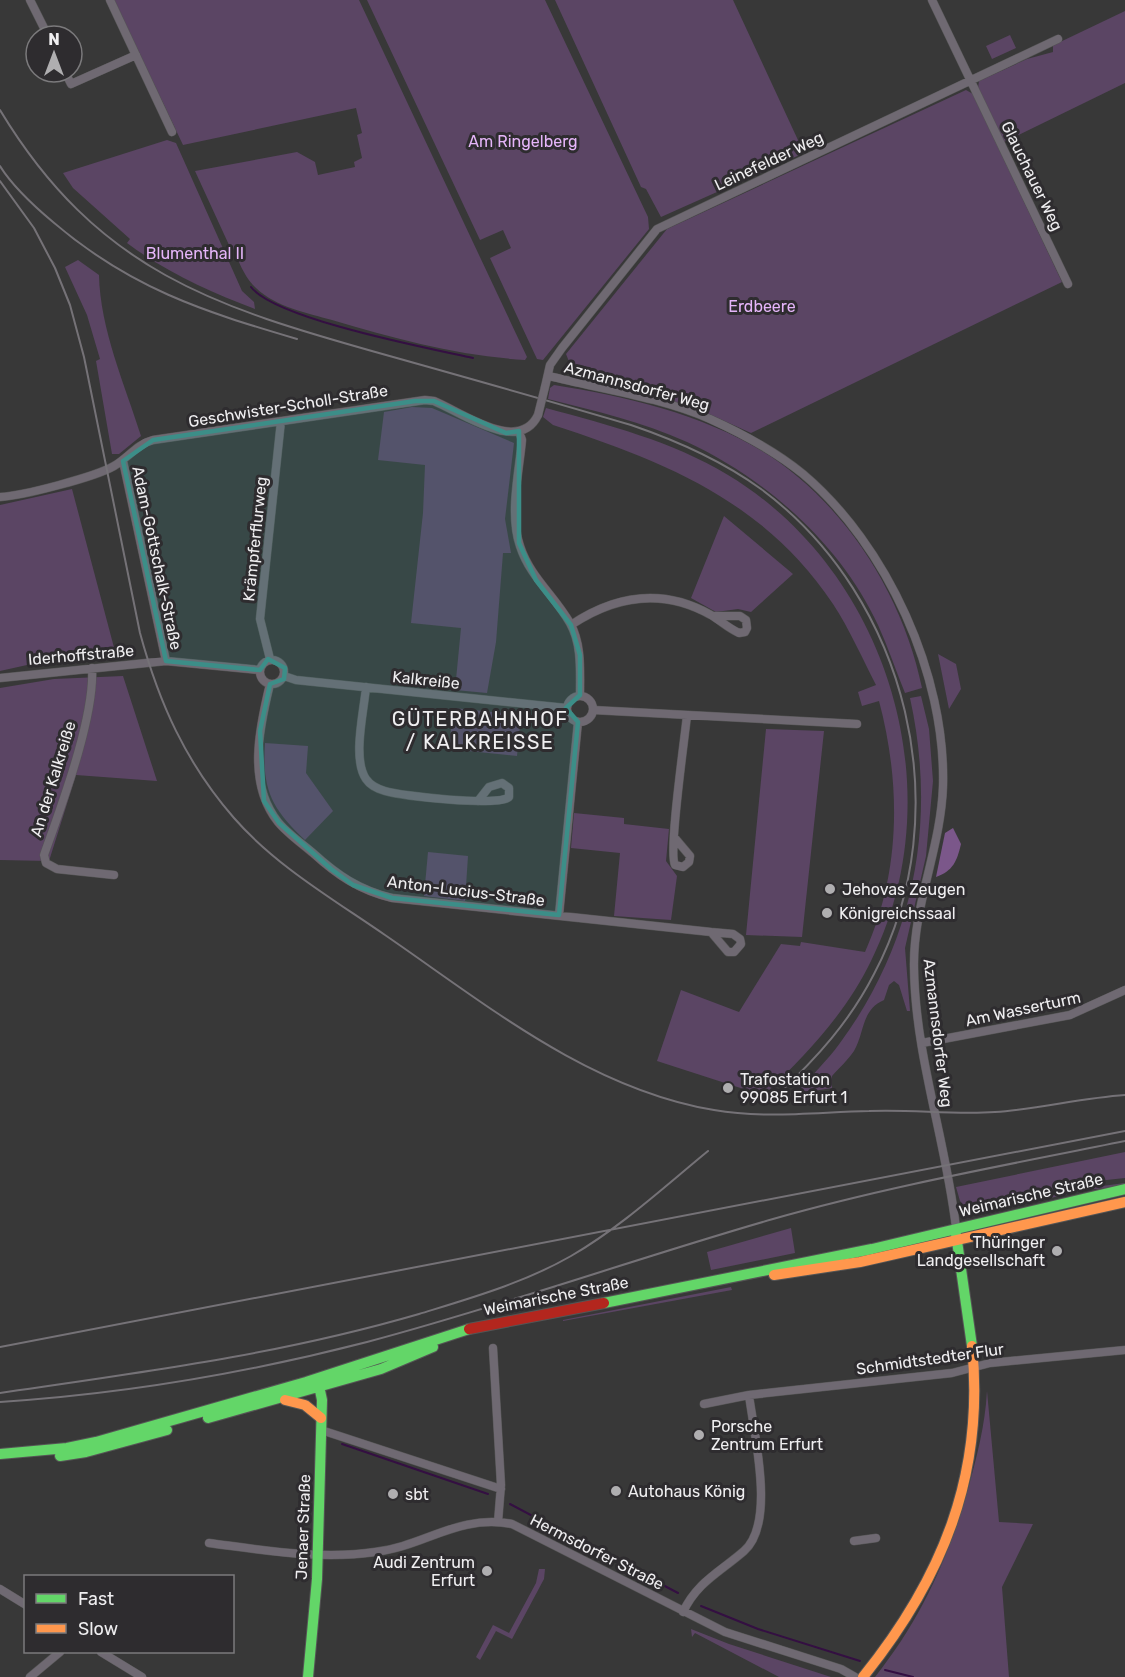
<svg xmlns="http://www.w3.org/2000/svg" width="1125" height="1677" font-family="Rubik,sans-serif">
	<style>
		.green { fill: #5b4564 }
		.forest { fill: #7b578a }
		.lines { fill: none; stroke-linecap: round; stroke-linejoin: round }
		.stream { stroke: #340f42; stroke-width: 2 }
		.street-casing { stroke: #555; stroke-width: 9 }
		.fast-casing { stroke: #555; stroke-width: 12 }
		.slow-casing { stroke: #555; stroke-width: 12 }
		.jam-casing { stroke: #555; stroke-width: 12 }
		.street { stroke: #6f6972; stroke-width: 8 }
		.fast { stroke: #63d668; stroke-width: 10 }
		.slow { stroke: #ff974d; stroke-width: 10 }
		.jam { stroke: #b3261e; stroke-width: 10 }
		.rail { stroke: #757277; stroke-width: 2 }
		.street-bridge-casing { stroke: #555; stroke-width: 9; stroke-linecap: butt }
		.street-bridge { stroke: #6f6972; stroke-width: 8 }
		.marked { fill: #3c8e88; fill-opacity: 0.2; stroke: #3c8e88; stroke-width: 4.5; stroke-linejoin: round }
		.poi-dot { fill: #afaeb0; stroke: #2e2c2f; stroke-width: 2 }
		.labels { text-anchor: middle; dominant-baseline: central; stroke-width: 6; stroke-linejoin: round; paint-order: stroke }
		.park-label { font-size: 16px; fill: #e5b5f9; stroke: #2e2c2f }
		.street-label { font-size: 16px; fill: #efeef0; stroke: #2e2c2f }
		.poi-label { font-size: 16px; fill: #efeef0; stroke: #2e2c2f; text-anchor: start }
		.quarter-label { font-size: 20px; letter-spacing: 1.5px; fill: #efeef0; stroke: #2e2c2f }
	</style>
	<rect width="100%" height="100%" fill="#383838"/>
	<path class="green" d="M114,0H359L527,357L525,360C459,356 396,339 332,320C307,313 276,307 256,288C244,277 238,260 232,245H229L195,171L297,152L315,162L318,175L355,167L354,162L362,158L357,135L362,133L356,108L183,145Z
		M367,0H545L648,217L649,229L543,360L537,359L490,258L511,248L503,230L480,240Z
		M555,0H733L804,153L661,217L646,189L641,187Z
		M1125,11V83L1004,142L978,88L979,81L1027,59L1053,52V46L1058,43Z
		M1010,35L1016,48L992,59L986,46Z
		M966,90L973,94L1062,282L751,433L709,414L574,374L566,354L667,229Z
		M167,140L176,143L242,291L254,302L255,309C210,292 166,272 127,243L130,239L73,188L63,173Z
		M78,260L99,275C100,329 125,385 141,436L119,454H112L96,361L100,359L87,315L65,267Z
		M554,385C625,396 701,414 762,451C844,501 903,595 922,688L905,693C896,671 888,647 878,625C841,545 767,479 687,442C643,422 595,411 548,399L550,388Z
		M412,407L432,408L514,443L505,519L511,553H503L496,642L487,693L455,690L461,628L411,623L423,513L425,465L378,460L384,412Z
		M546,408C608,425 672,441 728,475C889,572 955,792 871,961C846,1013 805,1056 766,1093H756L657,1061L681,990L739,1012L781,944L800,946L801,942L865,952C901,872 901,784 879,701L862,706L858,692L876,685C862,658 850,630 833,604C764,501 666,462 553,425L543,417Z
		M72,489L116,655L45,661L0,671V505Z
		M724,516L793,574L751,612L738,609L716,612L691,598Z
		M938,654L956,664L961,689L949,709Z
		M123,676L157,781L76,775L49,861L0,860V688L54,679Z
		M921,696L929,729L933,781L926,856L905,948L910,1011H907L899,985L894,981L889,985L884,1000C861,1010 865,1032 854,1051C848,1060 839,1068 832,1076V1088L795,1094C810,1077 827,1061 840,1043C915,941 937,821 910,698Z
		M453,708L521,715L517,756L449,749Z
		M766,729L824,731L802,937L746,935Z
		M265,743L308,746L306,773L333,811L305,840C271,808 262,789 265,743Z
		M574,813L624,818V824L669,829L666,861L677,876L671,920L614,916L620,853L571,848Z
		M428,852L468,856L465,901L424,896Z
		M1125,1152V1178L1088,1182L967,1209L960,1201L956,1187Z
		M1125,1183V1186L1085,1190L982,1214L981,1212L1079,1189Z
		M791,1228L795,1253L711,1270L707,1252Z
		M731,1287L732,1290L563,1321V1320Z
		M987,1391L999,1522L1033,1524L1002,1587L1009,1677H875C921,1619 947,1561 968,1489C977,1456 985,1426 987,1391Z
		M539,1569H545L544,1579L512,1639L496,1631L480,1660L476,1657L493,1625L509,1633L536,1583Z
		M691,1629L729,1644L831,1677H779L695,1633L692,1637Z"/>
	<path class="forest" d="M953,828L961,844C957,861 953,871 936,877L945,833Z"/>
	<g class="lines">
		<path class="stream" d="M251,287C276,319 428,348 473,358
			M342,1444L488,1494
			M510,1504L678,1593
			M701,1606L758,1629L860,1661
			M885,1670L913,1677"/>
		<g class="street-casing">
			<path id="street" d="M30,0L48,36
				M110,0L172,132
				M932,0L1068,284
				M65,72L71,84L136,55
				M549,376C601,389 660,397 710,419C743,434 775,451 803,474C887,545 946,675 943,786C941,848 913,905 914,967C915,1056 946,1140 956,1228
				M545,387L550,365L562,348L657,229L1058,39
				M519,431L522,440C519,473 509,514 520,546C530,577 554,595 570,623C582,644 580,671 580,695
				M123,461L166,661
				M0,497C22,496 95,477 114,466C128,458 137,444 153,440L425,400L434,401C461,412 519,455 538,415
				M571,625C616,595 663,588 711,615C721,621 728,628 739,633L745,632L747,628L746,620L740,616H713
				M270,659L260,619L281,421
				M260 672a12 12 0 1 1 24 0a12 12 0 1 1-24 0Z
				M92,668C95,717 61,807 44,855L46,863L57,869L114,875
				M284,676L296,680L566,708
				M0,678L166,661L260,670
				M270,684C259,729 247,783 278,822C287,833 301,843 313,853C337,875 359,890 392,898L711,932L728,952H734L741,944L740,939L733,934L711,932
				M366,687C364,711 352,759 366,779C370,785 378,789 385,791C402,796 498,807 509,797V788L502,783L489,787L478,801
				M567 709a13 13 0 1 1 26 0a13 13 0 1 1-26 0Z
				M593,710L857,724
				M674,837L690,856L689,862L683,867L675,865C668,853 685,737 687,715
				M559,915L578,722
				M922,1043L1070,1015L1125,990
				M493,1348L501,1485L498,1522
				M704,1404L749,1395L952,1373L990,1363L1125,1350
				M321,1430L501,1489
				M854,1541L876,1538
				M209,1543C263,1550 320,1560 375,1552C425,1546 458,1514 512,1524L725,1632L841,1669L855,1677
				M0,1589L26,1605
				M683,1612C697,1582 720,1572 744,1551C776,1523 754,1435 749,1395
				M101,1652L142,1677
				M30,1677L60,1652"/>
		</g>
		<g class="fast-casing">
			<path id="fast" d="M956,1234L972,1346
				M604,1303L872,1249L1125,1189
				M208,1418L381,1369L433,1347
				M0,1454L67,1448L96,1442L306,1382L469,1329
				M60,1456L86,1452L167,1430
				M308,1677L317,1579L322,1400L318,1381"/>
		</g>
		<g class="slow-casing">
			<path id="slow" d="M774,1275L860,1262L1125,1202
				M285,1400L305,1405L321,1418
				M863,1677C942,1579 985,1475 972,1346"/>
		</g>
		<g class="jam-casing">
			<path id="jam" d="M469,1329L604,1303"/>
		</g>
		<use href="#street" class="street"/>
		<use href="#fast" class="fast"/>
		<use href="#slow" class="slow"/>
		<use href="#jam" class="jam"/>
		<path class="rail" d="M0,110C98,272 215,307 386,355C468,378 550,401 631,425C678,441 721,460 761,489C908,598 960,811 874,974C850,1021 817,1058 778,1094
			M0,166C13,187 34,206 53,222C130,288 202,311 297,339
			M0,181L34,228L55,268L70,305L84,357L140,633C159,703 186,763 234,818C276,866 333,899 385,935C487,1005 589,1089 714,1110C765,1119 818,1112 869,1111C911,1109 953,1115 995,1112C1039,1109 1081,1098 1125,1095
			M0,1347L1125,1131
			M0,1393C144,1372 278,1355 419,1314C471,1298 524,1283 571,1256C621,1227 664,1187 708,1151
			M0,1402C124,1394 247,1373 367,1342C503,1306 637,1258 773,1219C889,1186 1007,1165 1125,1141"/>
		<g class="street-bridge-casing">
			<path id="street-bridge" d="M538,415L545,387"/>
		</g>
		<use href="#street-bridge" class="street-bridge"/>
	</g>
	<path class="marked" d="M415,401H434L506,433L519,431V543L536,580L571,625L580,655V695L566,708L578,722L559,915L392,898L353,885L331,869L279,823L264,801L260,731L270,684L284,679L285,668L268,659L260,670L166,661L123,461L153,440Z"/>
	<g class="poi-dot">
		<circle cx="830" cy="889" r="6"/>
		<circle cx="827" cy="913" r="6"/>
		<circle cx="728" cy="1088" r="6"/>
		<circle cx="1057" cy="1251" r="6"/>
		<circle cx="699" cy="1435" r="6"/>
		<circle cx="616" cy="1491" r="6"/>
		<circle cx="393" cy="1494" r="6"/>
		<circle cx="487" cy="1571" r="6"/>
	</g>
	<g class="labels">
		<g class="park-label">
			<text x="523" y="141">Am Ringelberg</text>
			<text x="195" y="253">Blumenthal II</text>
			<text x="762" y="306">Erdbeere</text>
		</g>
		<g class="street-label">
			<text transform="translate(769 161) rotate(-25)">Leinefelder Weg</text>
			<text transform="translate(1032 176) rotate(64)">Glauchauer Weg</text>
			<text transform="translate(637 386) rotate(15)">Azmannsdorfer Weg</text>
			<text transform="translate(288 406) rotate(-9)">Geschwister-Scholl-Straße</text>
			<text transform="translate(255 539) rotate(-84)">Krämpferflurweg</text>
			<text transform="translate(157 558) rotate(78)">Adam-Gottschalk-Straße</text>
			<text transform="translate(81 655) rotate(-5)">Iderhoffstraße</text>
			<text transform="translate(426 680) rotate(6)">Kalkreiße</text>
			<text transform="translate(53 779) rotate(-73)">An der Kalkreiße</text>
			<text transform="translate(466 891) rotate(7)">Anton-Lucius-Straße</text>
			<text transform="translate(1023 1009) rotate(-12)">Am Wasserturm</text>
			<text transform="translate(938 1033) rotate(83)">Azmannsdorfer Weg</text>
			<text transform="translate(1031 1195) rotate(-13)">Weimarische Straße</text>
			<text transform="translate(556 1296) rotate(-11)">Weimarische Straße</text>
			<text transform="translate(930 1359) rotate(-8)">Schmidtstedter Flur</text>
			<text transform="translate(303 1527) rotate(-88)">Jenaer Straße</text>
			<text transform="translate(597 1552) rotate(27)">Hermsdorfer Straße</text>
		</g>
		<g class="poi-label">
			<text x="842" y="889">Jehovas Zeugen</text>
			<text x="839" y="913">Königreichssaal</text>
			<text x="740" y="1079">Trafostation<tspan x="740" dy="18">99085 Erfurt 1</tspan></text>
			<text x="1045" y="1242" text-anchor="end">Thüringer<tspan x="1045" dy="18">Landgesellschaft</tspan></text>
			<text x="711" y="1426">Porsche<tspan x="711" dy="18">Zentrum Erfurt</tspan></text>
			<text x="628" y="1491">Autohaus König</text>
			<text x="405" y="1494">sbt</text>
			<text x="475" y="1562" text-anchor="end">Audi Zentrum<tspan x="475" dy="18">Erfurt</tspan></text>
		</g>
		<g class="quarter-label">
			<text x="480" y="719">GÜTERBAHNHOF<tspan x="480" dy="23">/ KALKREISSE</tspan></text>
		</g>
	</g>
	<rect x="24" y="1575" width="210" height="78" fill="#2e2c2f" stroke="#7b7a7c" stroke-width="1.5"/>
	<rect x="36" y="1594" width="30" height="9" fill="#63d668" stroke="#7b7a7c" stroke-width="1.5"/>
	<text x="78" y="1605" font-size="18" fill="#efeef0">Fast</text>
	<rect x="36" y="1624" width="30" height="9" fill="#ff974d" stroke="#7b7a7c" stroke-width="1.5"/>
	<text x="78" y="1635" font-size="18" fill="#efeef0">Slow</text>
	<g transform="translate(54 54)"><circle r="28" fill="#2e2c2f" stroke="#7b7a7c" stroke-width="1.5"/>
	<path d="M0-4.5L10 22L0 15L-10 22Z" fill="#afaeb0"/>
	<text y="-9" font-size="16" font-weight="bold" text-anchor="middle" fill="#efeef0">N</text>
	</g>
</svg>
